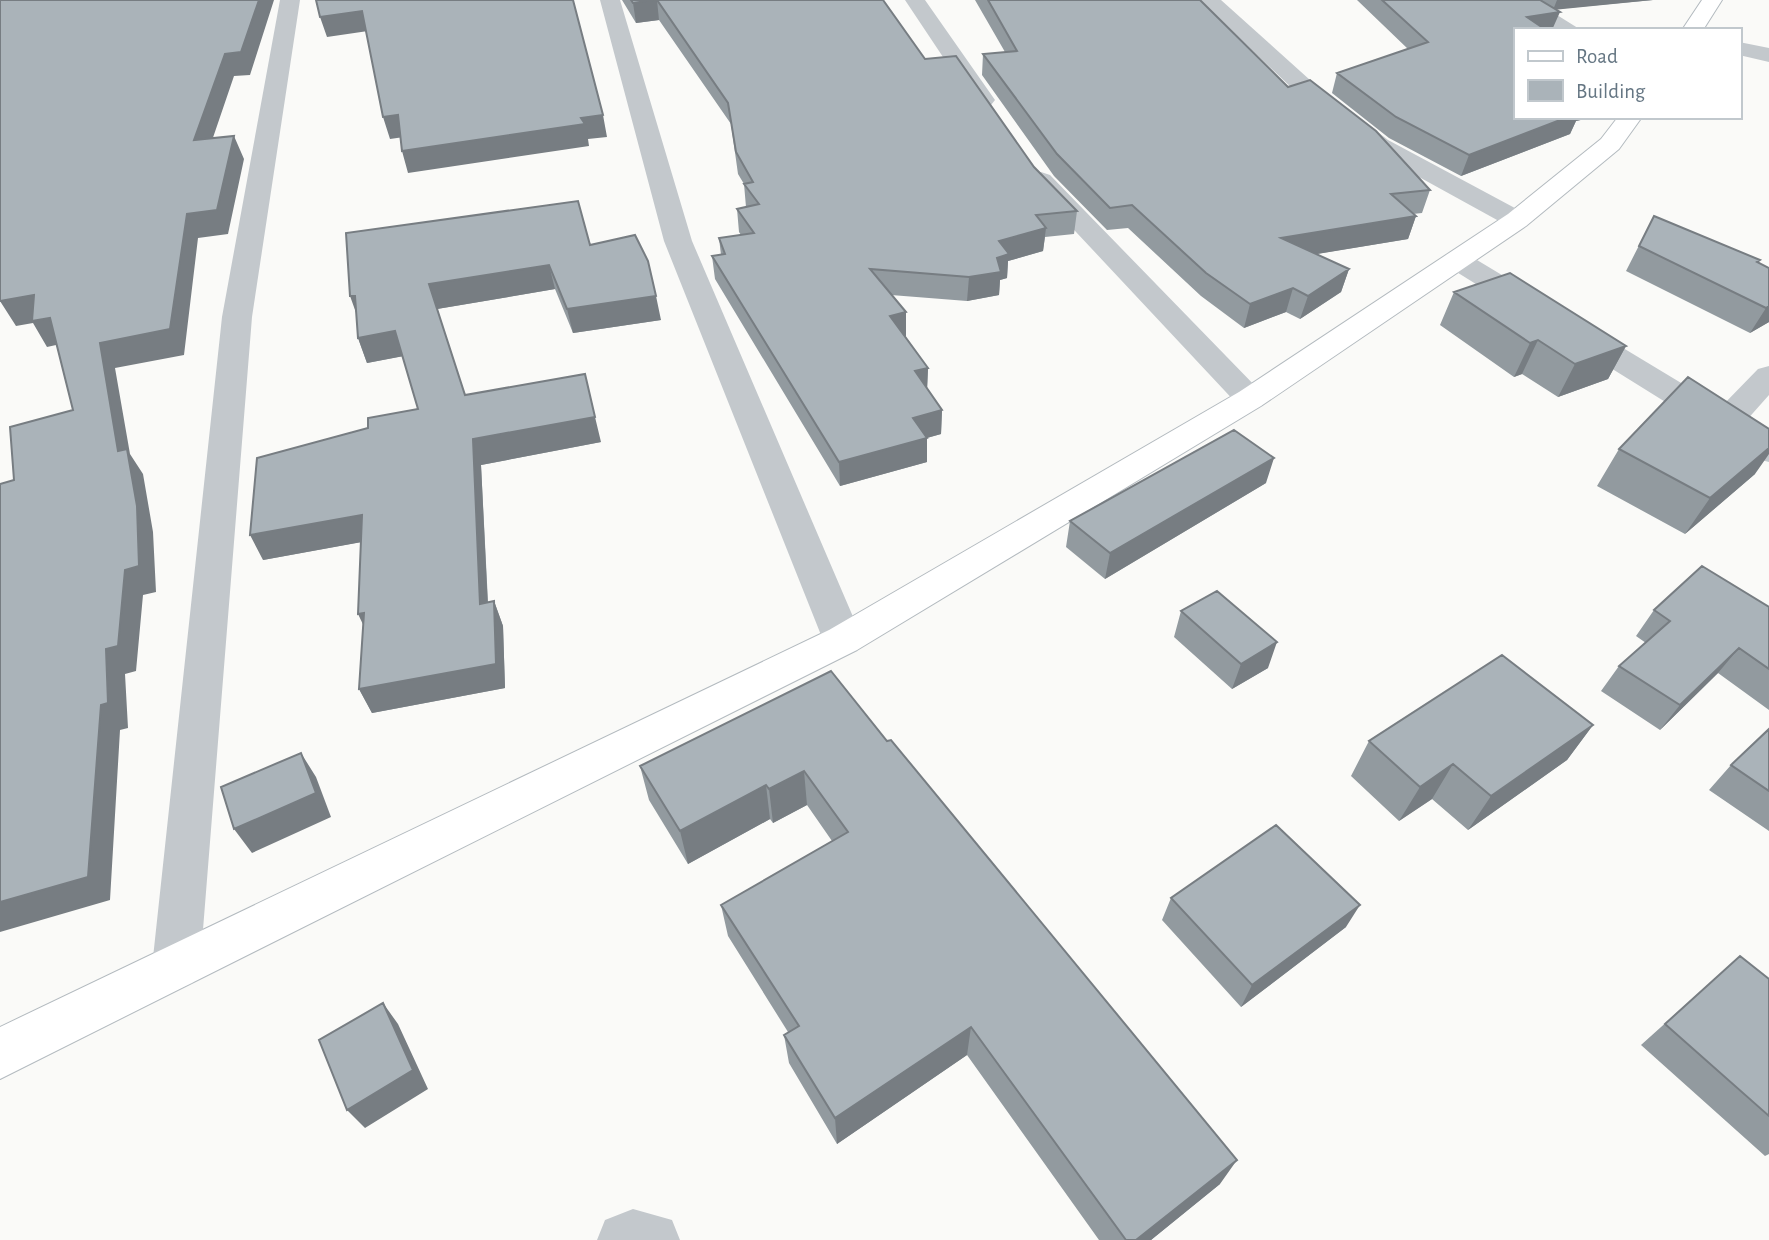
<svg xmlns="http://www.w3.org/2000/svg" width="1769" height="1240" font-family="'Alegreya Sans',sans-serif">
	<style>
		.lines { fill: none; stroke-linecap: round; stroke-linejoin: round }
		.secondary-casing { stroke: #b3babf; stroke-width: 2 }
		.street { fill: #c3c8cc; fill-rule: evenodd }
		.secondary { fill: #fff; fill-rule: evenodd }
		.wall { fill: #929a9f }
		.shaded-wall { fill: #777d82 }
		.building { fill: #aab3b9; stroke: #777d82; stroke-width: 2 }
	</style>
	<rect width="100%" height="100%" fill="#fafaf8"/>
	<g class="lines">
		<g class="secondary-casing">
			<path id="secondary" d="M1702,0H1722L1703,30H1682Z
				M1618,117H1642L1619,149L1526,226L1261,406L857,650L0,1079V1027L829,630L1239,392L1508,214L1601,139Z"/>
		</g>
		<path class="street" d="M280,0H300L252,317L200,967L193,983L176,990L159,983L152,967L222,317Z
			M600,0H620L692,241L863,640L857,650L843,655L829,650L823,640L664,241Z
			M905,0H925L995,100L991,105H975Z
			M1199,0H1221L1310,80L1388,140L1526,214L1530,220L1526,226H1508L1370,150L1294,90Z
			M1508,0H1533L1581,30H1555Z
			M1739,42L1769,48V62L1739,55Z
			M1041,172L1050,175L1261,392L1266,399L1261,406L1250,409L1239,406L1032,185L1028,180L1032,175Z
			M1457,252L1467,254L1721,407L1758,369L1769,366V395L1745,422L1769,436V462L1757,459L1447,266L1443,260L1447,254Z
			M633,1209L672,1220L680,1240H597L605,1220Z"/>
		<use href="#secondary" class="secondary"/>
	</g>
	<path class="wall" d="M622,0H883L925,59L1034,167L1077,211L1074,234L1045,237L1043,251L1008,261L1007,278L1000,280L999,295L967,301L891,295L906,312L905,336L928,368L927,388L942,410L941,434L927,438V462L840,486L715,279L712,256L721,255L719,238L741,235L739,232L737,209L746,207L744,184L738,174L731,124L659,20L636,23Z
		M975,0H1200L1288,87L1430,190L1422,213L1413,214L1416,216L1408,239L1316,254L1349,269L1341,292L1300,319L1286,312L1244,328L1201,296L1128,228L1107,230L1054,176L982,75L983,54L1005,52Z
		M1357,0H1653L1556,9L1515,30L1585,119L1576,121L1570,134L1461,176L1389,138L1332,93L1337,73L1408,49Z
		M1654,216L1760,260L1758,263L1769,268V322L1750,333L1626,271Z
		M590,245L661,320L573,333L555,289L437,309L465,395L601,442L481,465L488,602L494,601L503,626L505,688L372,713L359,689L363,625L361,542L263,560L368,428L418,409L403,356L367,363L358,338Z
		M1454,292L1626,346L1608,379L1558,397L1522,374L1514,377L1440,325Z
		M1619,449L1755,474L1685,534L1597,486Z
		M1266,483L1105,579L1066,547L1070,521Z
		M1769,607V710L1718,673L1660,730L1601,691L1619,666L1646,643L1636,636L1654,610Z
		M1181,611L1268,668L1232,689L1174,637Z
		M831,671L1220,1184L1151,1240H1099L967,1055L837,1144L789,1063L784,1035L788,1032L728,936L721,905L832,841L807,805L773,823L770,819L688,864L649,800L640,766Z
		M1593,725L1567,760L1468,830L1432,799L1399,821L1351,776L1369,741Z
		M1769,729V831L1709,790L1731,765Z
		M1171,898L1346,927L1241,1007L1162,920Z
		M1740,956L1769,979V1154L1765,1156L1641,1045Z"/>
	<path class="shaded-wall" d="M259,0H274L250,75L234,76L204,164L194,140L225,54Z
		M653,0H657L659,20L636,23L633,3Z
		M1557,0H1653L1553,10Z
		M362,11L368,31L327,37L320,17Z
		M1560,12L1552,30H1522L1527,17Z
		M398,115L404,137L390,139L383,117Z
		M603,115L607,137L588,139L589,146L408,173L402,151L581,118Z
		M1555,117H1586L1585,119L1576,121L1570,134L1461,176L1469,155Z
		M234,136L244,159L228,234L198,238L184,355L115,368L130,454L143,474L153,532L156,592L143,595L136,671L125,674L128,728L120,730L110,900L0,932V902L101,705L106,649L118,451L100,343L187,214Z
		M1416,216L1408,239L1275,261L1281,238Z
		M1046,228L1043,251L1008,261L1007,278L1000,280L999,295L967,301L969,277L999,241Z
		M549,265L555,289L437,309L429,284Z
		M1349,269L1341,292L1300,319L1308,296Z
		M1293,288L1286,312L1244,328L1250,304Z
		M34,295L50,318L65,343L47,347L33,323L16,326L0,301Z
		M350,296H355L359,321Z
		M656,296L661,320L573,333L567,309Z
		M1769,306V322L1750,333L1766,308Z
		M906,312V336L890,340V316Z
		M395,331L404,356L367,363L358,338Z
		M1538,340L1522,374L1514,377L1530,343Z
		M1626,346L1608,379L1558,397L1575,364Z
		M928,368L927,392L915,371Z
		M942,410L941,434L912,442L913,418Z
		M595,417L601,442L481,465L489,629L480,604L473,439Z
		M927,438V462L840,486L839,462Z
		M1769,448V454L1755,474L1685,534L1710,498Z
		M1274,458L1266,483L1105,579L1110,553Z
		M362,515L373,540L263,560L250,535Z
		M494,601L503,626L505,688L372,713L359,689Z
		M364,613L370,639L358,614Z
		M1277,642L1268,668L1232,689L1241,664Z
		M1739,648L1718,673L1660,730L1680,705Z
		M1593,725L1567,760L1468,830L1491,796Z
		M301,753L316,777L331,817L252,853L234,829Z
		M1453,764L1432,799L1399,821L1420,787Z
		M804,771L807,805L773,823L769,789Z
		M766,785L770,819L688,864L680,831Z
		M1360,905L1346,927L1241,1007L1252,985Z
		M383,1003L398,1024L428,1089L365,1128L347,1110Z
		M971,1027L967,1055L837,1144L835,1118Z
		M1237,1160L1220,1184L1151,1240H1136Z"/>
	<path class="building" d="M0,0H259L241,52L225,54L194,140L234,136L217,210L187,214L170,329L100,343L118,451L127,449L137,506L139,566L125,570L118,646L106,649L108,703L101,705L88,877L0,902V484L14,480L10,427L73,410L50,318L32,321L34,295L0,301Z
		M316,0H573L603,115L581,118L585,124L402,151L398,115L383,117L362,11L320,17Z
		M631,0H653L633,3Z
		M657,0H883L925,59L956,56L1034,167L1077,211L1036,215L1046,228L999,241L1009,254L997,258L1001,272L969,277L870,269L906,312L890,316L928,368L915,371L942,410L913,418L927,438L839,462L712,256L725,254L719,238L754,233L737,209L759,204L744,184L753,182L736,152L728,103Z
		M988,0H1200L1288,87L1310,80L1376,131L1430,190L1391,194L1416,216L1281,238L1349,269L1308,296L1293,288L1250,304L1206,273L1132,205L1110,208L1057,154L983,54L1017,51Z
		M1382,0H1540L1560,12L1527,17L1546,30H1515V117H1568L1469,155L1396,117L1337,73L1428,42Z
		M578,201L590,245L635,235L648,261L656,296L567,309L549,265L429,284L465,395L585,374L595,417L473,439L480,604L494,601L496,664L359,689L364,613L358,614L362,515L250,535L257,458L368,428V418L418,409L395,331L358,338L355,296H350L346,233Z
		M1654,216L1760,260L1757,262L1769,268V306L1766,308L1639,246Z
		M1510,273L1626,346L1575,364L1538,340L1530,343L1454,292Z
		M1688,377L1769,429V448L1710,498L1619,449Z
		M1234,430L1274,458L1110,553L1070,521Z
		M1702,566L1769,607V669L1739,648L1680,705L1619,666L1670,621L1654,610Z
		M1217,591L1277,642L1241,664L1181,611Z
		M1502,655L1593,725L1491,796L1453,764L1420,787L1369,741Z
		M831,671L887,741L891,740L1237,1160L1136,1240H1126L971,1027L835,1118L784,1035L799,1026L721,905L848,832L804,771L769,789L766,785L680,831L640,766Z
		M1769,729V791L1731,765Z
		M301,753L316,793L234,829L221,787Z
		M1276,825L1360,905L1252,985L1171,898Z
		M1740,956L1769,979V1116L1665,1024Z
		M383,1003L413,1070L347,1110L319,1040Z"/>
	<rect x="1514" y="28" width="228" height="91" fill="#ffffff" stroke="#c1c8cd" stroke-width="2"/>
	<rect x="1528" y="51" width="35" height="10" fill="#ffffff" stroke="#c1c8cd" stroke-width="2"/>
	<text x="1576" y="63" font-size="21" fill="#657683">Road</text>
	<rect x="1528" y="80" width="35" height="21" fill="#aab3b9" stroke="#c1c8cd" stroke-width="2"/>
	<text x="1576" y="98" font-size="21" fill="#657683">Building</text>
</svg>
